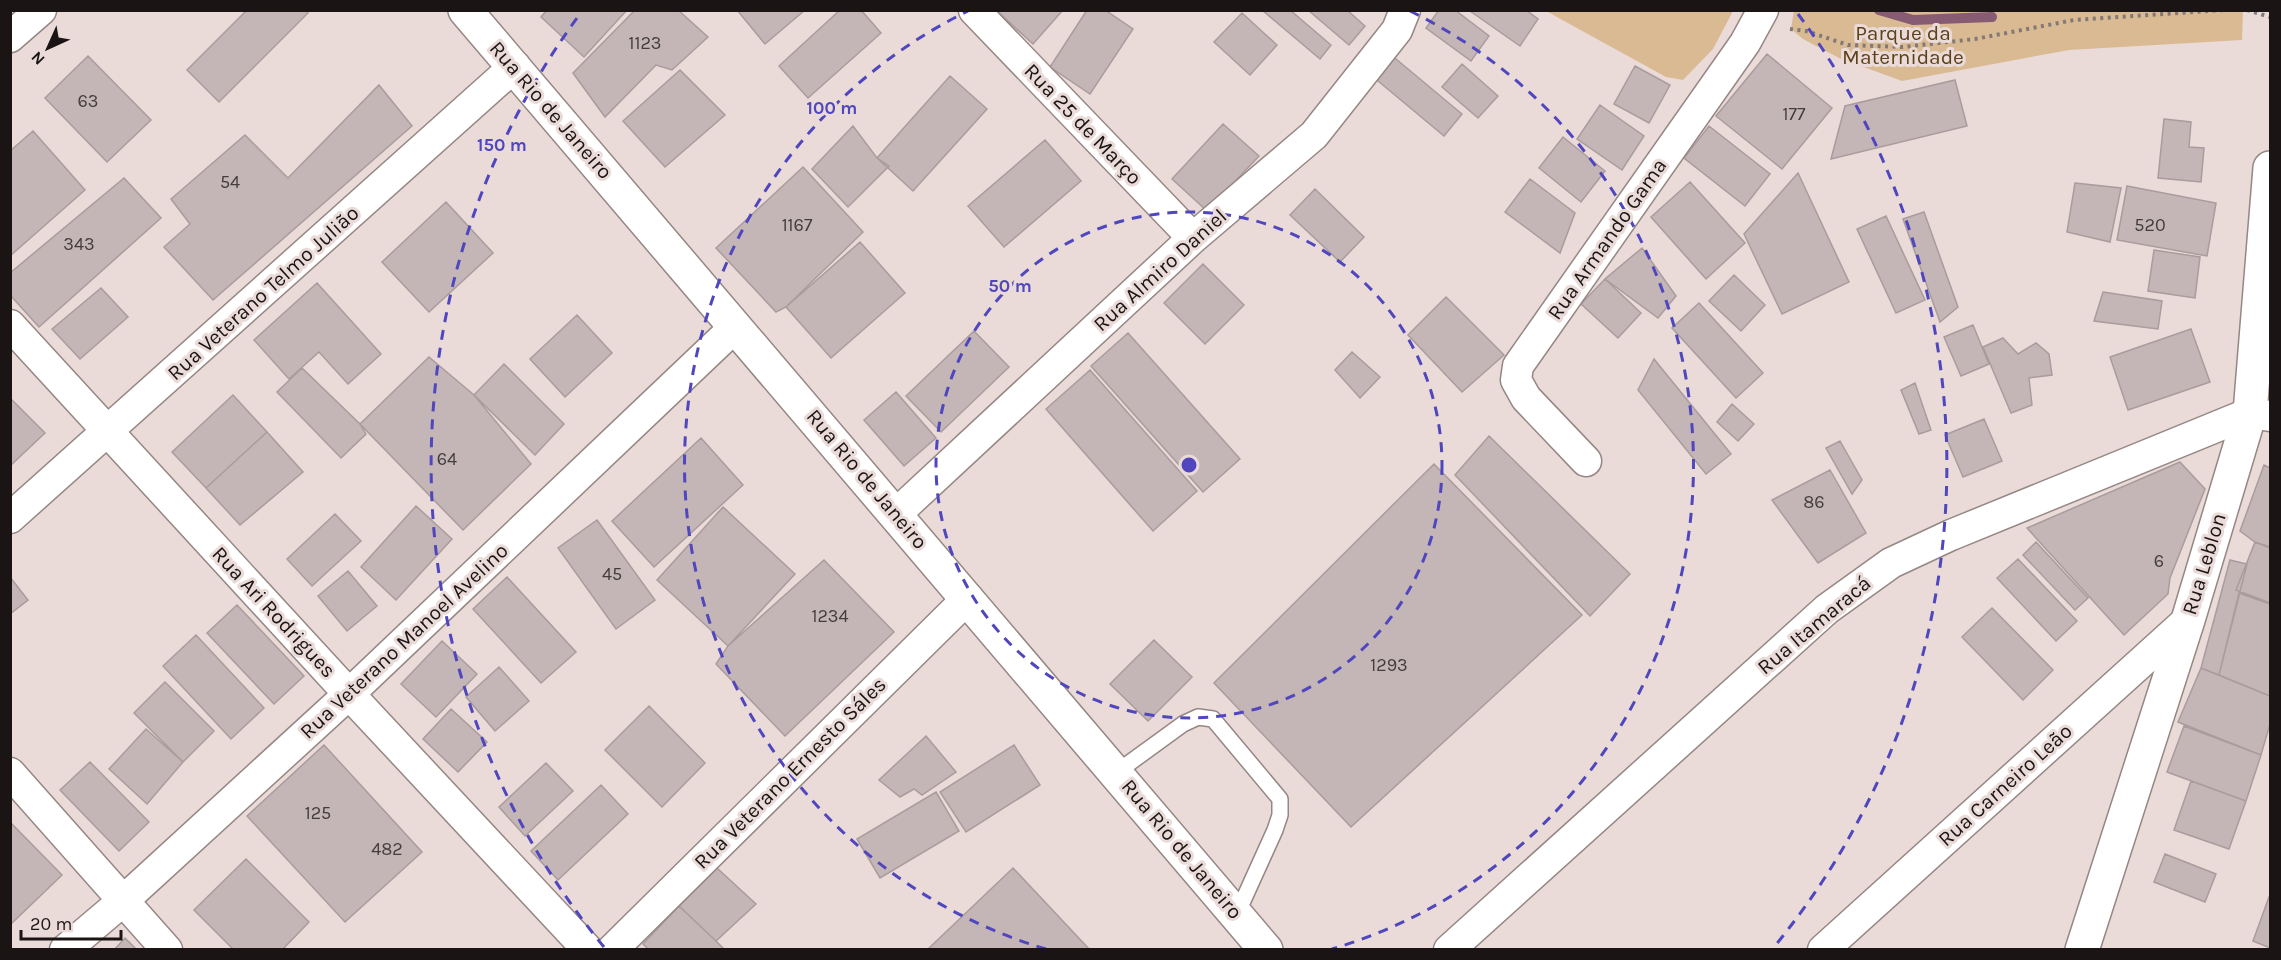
<svg xmlns="http://www.w3.org/2000/svg" width="2281" height="960" font-family="Karla,sans-serif">
	<style>
		.green { fill: #daba93 }
		.lines { fill: none; stroke-linecap: round; stroke-linejoin: round }
		.stream { stroke: #875c72; stroke-width: 10 }
		.building { fill: #c4b5b7; stroke: #aa9b9d; stroke-width: 1.5 }
		.service-casing { stroke: #958784; stroke-width: 18 }
		.minor-casing { stroke: #958784; stroke-width: 33 }
		.tertiary-casing { stroke: #958784; stroke-width: 36 }
		.secondary-casing { stroke: #958784; stroke-width: 36 }
		.path { stroke: #827876; stroke-width: 4; stroke-dasharray: 3 4.5; stroke-linecap: butt }
		.service { stroke: #fff; stroke-width: 15 }
		.minor { stroke: #fff; stroke-width: 30 }
		.tertiary { stroke: #fff; stroke-width: 33 }
		.secondary { stroke: #fff; stroke-width: 33 }
		.ring { fill: none; stroke: #5046bd; stroke-width: 3; stroke-dasharray: 10 8 }
		.labels { text-anchor: middle; dominant-baseline: central; stroke-width: 6; stroke-linejoin: round; paint-order: stroke }
		.number-label { font-size: 18px; fill: #443d3d }
		.park-label { font-size: 21px; fill: #5e4118; stroke: #eadbd8 }
		.street-label { font-size: 21px; fill: #1a1514; stroke: #eadbd8 }
		.centre { fill: #5046bd; stroke: #eadbd8; stroke-width: 3 }
		.ring-label { font-size: 18px; text-anchor: middle; font-weight: bold; fill: #5046bd; stroke: #eadbd8; stroke-width: 6; stroke-linejoin: round; paint-order: stroke }
	</style>
	<rect width="100%" height="100%" fill="#eadbd8"/>
	<path class="green" d="M1794,10L2243,11L2242,40L2069,50L1902,81L1839,58L1803,39L1791,29Z
		M1546,11H1733L1713,49L1683,80L1666,77Z"/>
	<g class="lines">
		<path class="stream" d="M1879,10L1913,20L1992,17"/>
	</g>
	<path class="building" d="M247,10H306L308,13L219,102L187,70Z
		M547,10H627L584,57L541,17Z
		M635,10H678L708,37L672,70L656,65L605,117L573,73Z
		M737,10H805L765,44Z
		M840,10H861L881,33L808,98L779,66Z
		M996,10H1063L1033,44Z
		M1087,10H1105L1133,29L1090,94L1050,67Z
		M1262,10H1290L1331,45L1320,59Z
		M1308,10H1347L1365,26L1349,45Z
		M1439,10H1455L1489,36L1471,61L1426,28Z
		M1526,10L1538,19L1520,46L1470,11Z
		M1242,13L1277,45L1250,75L1214,42Z
		M1390,54L1462,114L1444,136L1372,76Z
		M1767,54L1832,108L1782,169L1716,116Z
		M88,56L151,120L107,162L45,98Z
		M1462,64L1498,96L1478,118L1442,87Z
		M1635,66L1670,85L1649,123L1614,104Z
		M680,70L725,115L665,167L623,121Z
		M950,76L987,109L913,191L877,158Z
		M1955,80L1967,126L1831,159L1845,106Z
		M379,85L412,126L213,300L164,247L190,224L171,199L245,135L288,178Z
		M1600,105L1644,136L1622,170L1577,139Z
		M2164,119L2191,122L2189,147L2204,148L2201,182L2158,178Z
		M1223,124L1259,156L1207,211L1172,179Z
		M853,126L877,158L889,166L848,207L812,169Z
		M1709,126L1770,174L1745,206L1684,158Z
		M33,131L85,190L10,256V151Z
		M1563,137L1605,171L1581,202L1539,168Z
		M1045,140L1081,181L1004,247L968,206Z
		M803,167L863,232L786,307L776,312L716,248Z
		M1798,173L1849,282L1782,314L1744,234Z
		M124,178L161,218L39,327L10,295V273Z
		M1530,179L1575,213L1560,253L1505,212Z
		M1690,182L1745,243L1706,279L1651,217Z
		M2075,183L2121,188L2110,242L2067,232Z
		M2127,186L2216,203L2207,256L2117,240Z
		M1315,189L1364,237L1340,262L1290,215Z
		M446,202L493,253L429,312L382,262Z
		M1924,212L1958,307L1940,322L1903,219Z
		M1886,216L1925,300L1896,313L1857,229Z
		M860,242L905,293L831,358L786,307Z
		M1642,248L1676,296L1658,318L1605,279Z
		M2154,250L2200,257L2195,298L2148,291Z
		M1203,264L1244,305L1205,344L1164,303Z
		M1734,275L1765,305L1741,331L1709,301Z
		M1605,279L1641,313L1618,338L1581,304Z
		M317,283L381,354L348,384L319,352L289,379L254,340Z
		M101,288L128,317L80,359L52,329Z
		M2103,292L2162,301L2158,329L2094,321Z
		M1446,297L1504,355L1462,392L1408,335Z
		M1699,303L1763,373L1736,398L1672,328Z
		M577,315L612,353L565,397L530,359Z
		M1973,325L1989,364L1961,376L1944,337Z
		M2191,329L2210,382L2128,410L2110,357Z
		M974,331L1009,367L941,432L906,396Z
		M1128,333L1240,459L1203,492L1091,366Z
		M2003,338L2018,354L2036,343L2049,354L2052,375L2029,378L2032,405L2011,413L1983,347Z
		M1352,352L1380,377L1360,398L1335,370Z
		M429,357L474,395L531,464L463,530L360,424Z
		M1654,359L1731,454L1706,474L1638,390Z
		M504,364L564,424L535,455L474,395Z
		M302,368L360,424L366,434L341,458L277,392Z
		M1090,370L1197,491L1153,531L1046,409Z
		M1915,383L1931,430L1919,434L1901,390Z
		M896,392L936,438L904,466L864,420Z
		M233,395L267,432L206,488L172,452Z
		M10,398L45,433L10,466Z
		M1732,404L1754,424L1738,441L1717,422Z
		M1984,419L2002,461L1963,477L1945,435Z
		M267,432L303,472L240,525L206,488Z
		M1489,436L1630,574L1590,616L1455,475Z
		M701,438L743,485L654,567L612,521Z
		M1840,441L1862,480L1852,494L1826,448Z
		M2180,462L2205,489L2170,578L2168,594L2124,635L2027,528Z
		M1434,464L1582,615L1351,827L1214,683Z
		M2264,465L2270,468V547L2255,542L2240,531Z
		M1830,470L1866,533L1818,563L1772,500Z
		M416,506L452,539L396,600L361,567Z
		M723,507L795,574L728,646L657,580Z
		M335,514L361,541L312,586L287,559Z
		M597,520L655,600L616,629L558,548Z
		M2036,542L2088,598L2075,610L2023,555Z
		M2255,542L2270,548V603L2236,590Z
		M2018,559L2077,621L2056,641L1997,578Z
		M824,560L894,632L785,736L716,664L728,646Z
		M2230,560L2247,564L2219,675L2201,668Z
		M348,571L377,606L347,631L318,596Z
		M10,577L28,600L10,614Z
		M507,577L576,652L541,683L473,609Z
		M2239,593L2270,604V696L2219,675Z
		M237,605L304,676L274,704L207,633Z
		M1992,608L2053,670L2023,700L1962,637Z
		M196,635L264,708L231,739L163,666Z
		M1154,640L1192,677L1148,721L1110,684Z
		M442,641L477,674L436,717L401,684Z
		M499,667L529,701L495,731L466,697Z
		M2201,668L2270,696V724L2261,755L2178,722Z
		M165,682L214,731L183,762L134,713Z
		M649,706L705,763L662,807L605,750Z
		M451,709L487,742L458,772L423,739Z
		M2184,726L2261,755L2246,801L2167,772Z
		M146,729L183,762L147,804L109,769Z
		M926,736L956,772L922,795L914,789L900,797L879,780Z
		M324,745L422,852L345,922L247,816Z
		M1014,745L1040,785L966,832L940,792Z
		M90,762L149,822L119,851L60,790Z
		M546,763L573,791L525,836L499,807Z
		M2191,781L2246,801L2229,849L2174,830Z
		M601,785L628,814L558,880L531,851Z
		M936,792L959,831L880,878L857,839Z
		M10,822L62,875L10,925Z
		M2165,854L2216,874L2205,902L2154,882Z
		M246,859L309,922L282,950H234L194,910Z
		M717,868L756,904L716,941L679,906Z
		M1013,868L1090,950H927Z
		M2269,897H2270V948L2253,941Z
		M679,906L716,941L725,950H649L643,944Z
		M125,938L137,950H114Z"/>
	<g class="lines">
		<g class="service-casing">
			<path id="service" d="M1117,772L1183,724L1198,717L1213,719L1280,799V815L1275,830L1237,914"/>
		</g>
		<g class="minor-casing">
			<path id="minor" d="M974,10L1193,238
				M10,37L41,10
				M10,325L349,694L588,950
				M1586,461L1526,398L1516,380L1518,366L1745,43L1763,10
				M896,514L1193,238L1314,135L1397,30L1405,10
				M10,518L515,66
				M10,773L167,950
				M65,950L124,900L349,694L736,326
				M612,950L968,598
				M1449,950L1827,609L1891,563L1951,535L2250,413L2270,416
				M1823,950L2188,620"/>
		</g>
		<g class="tertiary-casing">
			<path id="tertiary" d="M2082,950L2188,620L2250,413L2270,168"/>
		</g>
		<g class="secondary-casing">
			<path id="secondary" d="M465,10L1266,950"/>
		</g>
		<path class="path" d="M2247,10L2270,17
			M1790,29L1806,31L1848,45L1903,47L1975,39L2074,20L2225,10"/>
		<use href="#service" class="service"/>
		<use href="#minor" class="minor"/>
		<use href="#tertiary" class="tertiary"/>
		<use href="#secondary" class="secondary"/>
	</g>
	<g class="ring">
		<circle cx="1189" cy="465" r="253"/>
		<path d="M1046 949A505 505 0 0 1 968 11M1410 11A505 505 0 0 1 1332 949"/>
		<path d="M604 947A758 758 0 0 1 580 14M1798 14A758 758 0 0 1 1774 947"/>
	</g>
	<g class="labels">
		<g class="number-label">
			<text x="645" y="43">1123</text>
			<text x="88" y="101">63</text>
			<text x="1794" y="114">177</text>
			<text x="230" y="182">54</text>
			<text x="797" y="225">1167</text>
			<text x="2150" y="225">520</text>
			<text x="79" y="244">343</text>
			<text x="447" y="459">64</text>
			<text x="1814" y="502">86</text>
			<text x="2159" y="561">6</text>
			<text x="612" y="574">45</text>
			<text x="830" y="616">1234</text>
			<text x="1389" y="665">1293</text>
			<text x="318" y="813">125</text>
			<text x="387" y="849">482</text>
		</g>
		<g class="park-label">
			<text x="1903" y="33">Parque da<tspan x="1903" dy="24">Maternidade</tspan></text>
		</g>
		<g class="street-label">
			<text transform="translate(551 110) rotate(49)">Rua Rio de Janeiro</text>
			<text transform="translate(1083 124) rotate(46)">Rua 25 de Março</text>
			<text transform="translate(1607 239) rotate(-55)">Rua Armando Gama</text>
			<text transform="translate(1160 270) rotate(-42)">Rua Almiro Daniel</text>
			<text transform="translate(263 293) rotate(-42)">Rua Veterano Telmo Julião</text>
			<text transform="translate(867 479) rotate(50)">Rua Rio de Janeiro</text>
			<text transform="translate(2204 564) rotate(-73)">Rua Leblon</text>
			<text transform="translate(274 612) rotate(47)">Rua Ari Rodrigues</text>
			<text transform="translate(1814 625) rotate(-40)">Rua Itamaracá</text>
			<text transform="translate(404 641) rotate(-43)">Rua Veterano Manoel Avelino</text>
			<text transform="translate(790 773) rotate(-45)">Rua Veterano Ernesto Sáles</text>
			<text transform="translate(2005 785) rotate(-42)">Rua Carneiro Leão</text>
			<text transform="translate(1182 849) rotate(50)">Rua Rio de Janeiro</text>
		</g>
	</g>
	<circle cx="1189" cy="465" r="9" class="centre"/>
	<g class="ring-label">
		<text x="832" y="114">100 m</text>
		<text x="502" y="151">150 m</text>
		<text x="1010" y="292">50 m</text>
	</g>
	<rect width="2281" height="960" fill="none" stroke="#1a1514" stroke-width="24"/>
	<g transform="translate(48 48) rotate(225)" stroke="#eadbd8" stroke-width="4.5" paint-order="stroke">
	<path d="M0-4.5L10 22L0 15L-10 22Z" fill="#1a1514"/>
	<text y="-9" font-size="16" font-weight="bold" text-anchor="middle" fill="#1a1514">N</text>
	</g>
	<path d="M21 930v9h100v-9" fill="none" stroke="#1a1514" stroke-width="3"/>
	<text x="30" y="930" font-size="18" fill="#1a1514" stroke="#eadbd8" stroke-width="4.5" paint-order="stroke">20 m</text>
</svg>
